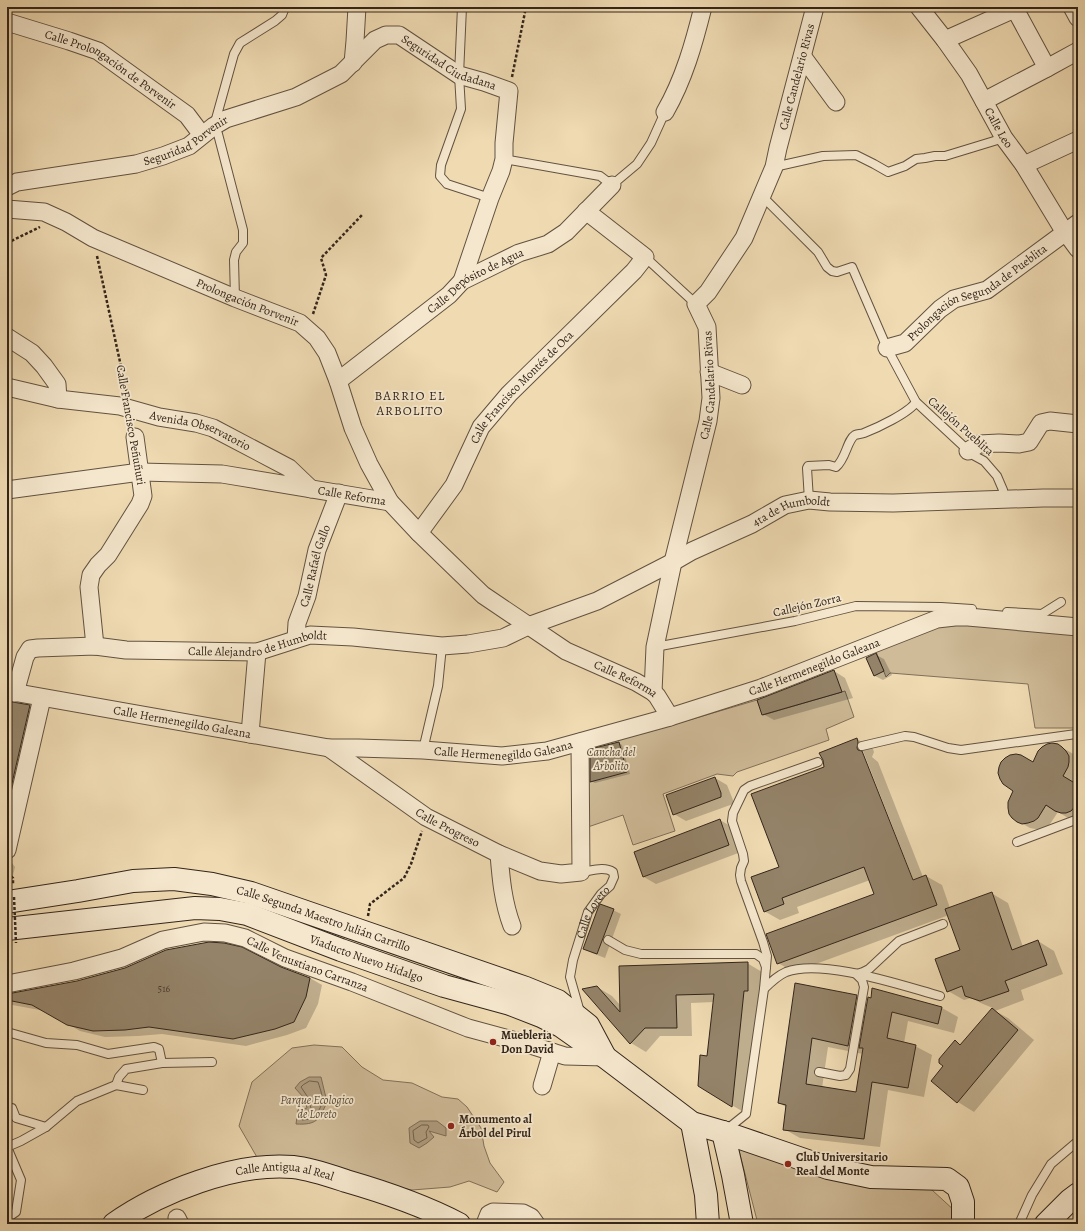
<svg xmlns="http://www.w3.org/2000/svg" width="1085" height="1231" font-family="Alegreya,serif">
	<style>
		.green { fill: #cfbb98; stroke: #807059 }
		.water { fill: #af9c7e; stroke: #7d6c56 }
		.shadow { fill: #0003; fill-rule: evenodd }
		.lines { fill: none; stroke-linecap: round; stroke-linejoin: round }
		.shore { stroke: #70604c; stroke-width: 1 }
		.building { fill: #948369; stroke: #32251a }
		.lane-casing { stroke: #615240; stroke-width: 10 }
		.street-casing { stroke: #615240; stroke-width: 19 }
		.secondary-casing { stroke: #32251a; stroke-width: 24 }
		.path { stroke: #32251a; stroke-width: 2.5; stroke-dasharray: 3 2; stroke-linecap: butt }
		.lane { stroke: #f5e7cd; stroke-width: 8 }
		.street { stroke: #f5e7cd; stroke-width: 17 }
		.secondary { stroke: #f5e7cd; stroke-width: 22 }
		.path-bridge { stroke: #32251a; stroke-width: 2.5; stroke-dasharray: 3 2; stroke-linecap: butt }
		.poi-dot { fill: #8f2418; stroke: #f5e7cd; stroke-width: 1.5 }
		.labels { text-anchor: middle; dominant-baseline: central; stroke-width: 3.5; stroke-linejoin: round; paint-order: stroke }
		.number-label { font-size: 10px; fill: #4a3c2e }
		.street-label { font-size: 12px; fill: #32251a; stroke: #f5e7cd }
		.park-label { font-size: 12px; font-style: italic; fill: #594a3a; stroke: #f5e7cd }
		.poi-label { font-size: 12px; font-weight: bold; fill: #32251a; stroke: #f5e7cd; text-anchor: start }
		.neighbourhood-label { font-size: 13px; letter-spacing: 1px; fill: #32251a; stroke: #f5e7cd }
	</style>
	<rect width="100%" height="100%" fill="#efdab2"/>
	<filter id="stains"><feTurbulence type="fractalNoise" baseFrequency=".005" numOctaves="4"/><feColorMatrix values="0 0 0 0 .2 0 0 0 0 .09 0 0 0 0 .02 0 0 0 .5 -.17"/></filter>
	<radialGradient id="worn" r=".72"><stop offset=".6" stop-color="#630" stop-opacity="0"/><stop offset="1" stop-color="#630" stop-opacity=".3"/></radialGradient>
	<path class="green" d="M940,625H988L1052,632L1078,636V728H1035L1028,684L890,673L886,677L875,649Z
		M845,691L854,717L826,729L829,740L737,772L733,776L717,774L663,794L675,831L633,845L623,815L585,828L586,746L645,733L757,700L763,715Z
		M314,1045L342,1047L362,1067L383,1080L412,1083L442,1097L458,1099L467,1107L481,1128L484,1146L490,1163L504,1182L497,1192L469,1181L450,1187L412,1190L258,1159L239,1126L252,1082L292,1048Z
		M736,1139L932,1190L956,1212L955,1224H758Z"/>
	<path class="water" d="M309,1077H321L327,1102C319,1120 317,1125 296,1124L298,1110L307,1108L304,1098L295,1088L300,1082Z
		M420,1121H437L446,1128V1136L429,1131L434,1137L427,1143L419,1148L410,1143L409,1128Z"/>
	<path class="shadow" d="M876,655L884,659L892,675L883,680L875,676L867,658Z
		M834,671L845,678L853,698L774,720L763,714Z
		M7,702L30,706L44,715L12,857V863L15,867L7,900Z
		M857,739L873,749L874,752L872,757L878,762L923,877L926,876L942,885L950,908L991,893L1008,903L1023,947L1038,941L1054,951L1063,974L1021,990L1024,1000L995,1011L1008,1018L1034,1040L974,1112L958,1102L944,1066L955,1042L961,1046L993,1008L983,1004L971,998L964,1000L948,991L961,950L949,915L794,972L778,963L875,895L870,880L797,907L799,913L780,920L764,911L780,868L825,767ZM861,751H863L915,884L914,885Z
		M619,743L622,745L630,774L595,783L591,781Z
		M1058,745L1075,755L1078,759V777L1074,784L1078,786V819H1074L1068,818L1058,812L1050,824L1046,828L1041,830L1030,828L1018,821L1033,763Z
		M715,778L727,785L733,800V804L686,821L674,814Z
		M720,820L732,827L741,852L656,884L644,877L635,852Z
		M613,910L621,914L605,958L592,953L584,949Z
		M747,963L762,972L747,1114L699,1086L708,1057L714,1002L691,1003L692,1036H660L646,1052L631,1043L584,990L597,987L612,996L621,1006Z
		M280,968L310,978L322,985L318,1004L306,1028L287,1035L246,1046L162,1034L138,1036L105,1037L80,1031L45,1011L7,1004V994Z
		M796,984L857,996L868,1003L872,999L873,989L942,1008L958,1017L954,1033L908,1021L904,1043L915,1046L932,1055L924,1097L888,1090L880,1147L800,1138L784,1129L786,1107L779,1103ZM828,1047L863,1054L857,1093L822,1088Z"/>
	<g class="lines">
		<path class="shore" d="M310,1081L318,1082C324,1100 325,1104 312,1119L302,1120L301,1118V1114L308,1112L311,1108L307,1096L301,1087L303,1085Z
			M422,1125H428L429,1127L426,1132L427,1138L418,1143L414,1140L413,1131Z"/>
	</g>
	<path class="building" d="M876,653L884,671L874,676L866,658Z
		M834,670L842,692L762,715L757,700Z
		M7,701L30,705L7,805Z
		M857,738L858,742L857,748L858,750L862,751L913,880L926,875L937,905L777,964L766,934L874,894L864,867L782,898L784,904L764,912L751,877L779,867L751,794L824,767L823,760L819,753Z
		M619,742L627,772L590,782V749Z
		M1052,743L1058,744L1062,747L1066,751L1069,756V762L1068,767L1063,776L1073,782L1077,786L1078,803L1071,811L1066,813H1061L1055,811L1046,805L1038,818L1034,821L1028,823L1022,824L1017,822L1012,818L1009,814L1008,808V802L1013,791L1003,784L1000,779L998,773L999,767L1001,762L1005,758L1010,755L1016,754L1021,755L1033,762L1038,751L1042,747L1047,744Z
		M715,777L721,793V797L673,815L666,795Z
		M720,819L729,845L643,877L634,852Z
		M992,892L1012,950L1038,940L1047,965L1005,981L1009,991L980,1001L965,996L962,986L947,992L935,959L960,950L945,909Z
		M600,904L614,909L597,954L583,949L598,908Z
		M209,942L224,943L242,947L281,967L310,978L306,997L294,1022L275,1029L233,1039L149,1027L125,1030L93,1031L67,1025L32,1005L7,1000V994L77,981L125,968L166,950Z
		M748,962V991H744L732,1107L698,1086L700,1055L707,1056L714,994L676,995L677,1028H645L630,1044L582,989L597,986L620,1012L619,966Z
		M795,983L857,995L848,1046L812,1038L806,1084L856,1092L863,1048H859L868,997L871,998L872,988L942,1007L938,1024L892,1012L887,1038L916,1045L908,1088L872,1082L864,1139L783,1130L786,1105L778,1103Z
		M992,1008L1018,1030L957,1103L931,1081L943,1066L939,1063V1059L955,1040L960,1045Z"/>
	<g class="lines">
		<g class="lane-casing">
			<g id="lane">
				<path d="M462,7L459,75L461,109L441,165L440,176L447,184L490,198"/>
				<path d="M504,159L600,176L612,185L637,164L651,143L665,112"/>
				<path d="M774,167L823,156L856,155L874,164L888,172L905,166L916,159L925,158L935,156H945L1004,138"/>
				<path d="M762,196L818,252L827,267L832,271L837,272L852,267L887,348L916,402L973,455L984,461L997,476L1003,490L1005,499"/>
				<path d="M645,257L696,304"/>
				<path d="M235,298L234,260L236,252L243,243V230L218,134L214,126L234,54L240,43L275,21L282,15L284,10L282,7"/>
				<path d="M809,500L807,468L808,466L829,465L836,467C846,459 847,440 855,435C858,434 862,434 864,433C877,428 909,413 916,402"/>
				<path d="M1007,612L1042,614L1061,602"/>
				<path d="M655,647L795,621L856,606L941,607L972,609"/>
				<path d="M862,746L905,736L914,737L948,748L961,750L1076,734L1078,735"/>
				<path d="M423,750L438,686L442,646"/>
				<path d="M1017,842L1078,819"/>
				<path d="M608,940L625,950L641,954H756L763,959L766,967"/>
				<path d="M857,974L863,972L869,969L899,941L943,924"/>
				<path d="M764,989L767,956L763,942L741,881L740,875L741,868L744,861L743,854L732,821L733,813L744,790L750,786L818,762"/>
				<path id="s1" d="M580,1012L570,977L573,960L588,912L601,894L610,886L614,877L613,872C604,866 591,871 581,872"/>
				<path d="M7,1032L46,1043L77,1045L108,1054L154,1047L159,1049L162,1063"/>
				<path d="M819,1072L840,1076L846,1075L850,1069L864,987L862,980L856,974"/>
				<path d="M116,1085L143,1090"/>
				<path d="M7,1108H12L16,1118L46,1127"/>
				<path d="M726,1130L746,1114L764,989C771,982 777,976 786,972C822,958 903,986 940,996"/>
				<path d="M7,1147L21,1141L46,1127L77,1101L116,1085L119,1077L126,1069L162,1063L212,1062"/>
				<path d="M7,1218L16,1212L21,1180L7,1147"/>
				<path d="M1019,1224L1032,1195L1051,1164L1078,1141"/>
			</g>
		</g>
		<g class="street-casing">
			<g id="street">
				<path id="s2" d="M919,7L945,40L969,74L1004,138L1024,165L1061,226L1078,249"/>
				<path d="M1072,7L1078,18"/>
				<path d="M1015,9L1047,68"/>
				<path id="s3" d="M7,22L69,41L98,51L187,115L202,135"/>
				<path d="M945,40L1019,7"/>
				<path d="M803,57L836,102"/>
				<path d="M353,63L355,41L357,7"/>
				<path d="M984,101L1047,68L1078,51"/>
				<path d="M665,112C684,79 694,43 703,7"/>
				<path d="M1024,165L1078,140"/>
				<path id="s4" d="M7,187L17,182L136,164L163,156L189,146L214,126L226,119L296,97L341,74L375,40L386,35H399L459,75L484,82L509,91L504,143V159L501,171L490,198L462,281"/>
				<path id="s5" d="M7,209L44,212L66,222L93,238L235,298L300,323L317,338L327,353L338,381L353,428L369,464L390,502L419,533L483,595L566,651L636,682L653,692L657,696L670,717"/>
				<path d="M7,337L32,353L44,366L57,384L58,399"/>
				<path id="s6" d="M887,348L905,343L940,309L954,299L987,290L1078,223"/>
				<path d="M709,372L742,385"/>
				<path id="s7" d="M338,381L449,295L462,281L519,253L548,244L566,232L612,185"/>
				<path id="s8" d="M7,387L58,399L120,406L159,417L196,423L213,428L289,468L311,489"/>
				<path d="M968,451L979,444L999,443L1019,444L1029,442L1041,423L1050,421L1078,424"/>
				<path id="s9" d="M7,490L140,472L222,474L390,502"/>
				<path id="s10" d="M419,533L454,485L481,427L509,394L634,271L645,257L586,211"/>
				<path id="s11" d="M296,639L297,623L307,596L317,550L339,493"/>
				<path d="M95,646L89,587L91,575L98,565L108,555L140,504L143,496L135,437"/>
				<path id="s12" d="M7,691L329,748H358L423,750L502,756L547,751L670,717L761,688L937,619L955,617H968L1078,627"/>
				<path id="s13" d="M653,692L655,647L673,562L708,421L711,398L707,327L696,304L708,292L744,238L774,167L778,148L815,7"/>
				<path id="s14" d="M15,693L25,657L30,649L38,648L95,646L126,650L257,652L310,635L353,637L442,646L468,644L503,638L528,626L597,601L673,562L692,551L752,524L785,505L809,500L830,502L893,503L1043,498H1078"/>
				<path d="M250,734L257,652"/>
				<path id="s15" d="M329,748L426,817L499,854L540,871L561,874L581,872L580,742"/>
				<path d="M7,850L42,698"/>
				<path d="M499,854C501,879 503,902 512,926"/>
				<path id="s16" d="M7,984L74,971L122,958L163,940L204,932L225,933L245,938L285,958L352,982L468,1028L527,1044L565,1056L605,1057"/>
				<path d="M542,1086L552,1052"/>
				<path d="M177,1218L180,1224"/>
				<path d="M485,1224L489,1214L493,1212L523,1213L531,1217L536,1224"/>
			</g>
		</g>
		<g class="secondary-casing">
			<g id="secondary">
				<path id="s17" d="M7,902L78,891L133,881L174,879L212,884L251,893L526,988L558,1001L588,1025L604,1055"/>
				<path id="s18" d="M7,929L195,908L220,909L247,914L341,950L444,986L510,1004L541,1016L561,1026L605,1057L692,1123L723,1132L828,1168L871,1177L947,1179L958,1187L963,1202V1224"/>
				<path d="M692,1123L706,1195L708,1224"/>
				<path d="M723,1132L733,1175L742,1224"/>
				<path id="s19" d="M114,1224C159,1192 236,1162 293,1167C311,1169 328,1175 346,1181C384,1192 423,1205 459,1224"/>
				<path d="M1046,1224L1070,1200L1078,1194"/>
			</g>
		</g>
		<path class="path" d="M512,77L526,7
			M7,243L40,227
			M97,256L127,394
			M313,314L326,275L321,258L362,215
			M7,873L13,878V885
			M368,916L370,904L404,878L411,864L422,831"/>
		<use href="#lane" class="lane"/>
		<use href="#street" class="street"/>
		<use href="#secondary" class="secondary"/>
		<path class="path-bridge" d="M14,897L16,943"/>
	</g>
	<g class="poi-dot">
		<circle cx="493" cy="1042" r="4"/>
		<circle cx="451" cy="1126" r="4"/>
		<circle cx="788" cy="1164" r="4"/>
	</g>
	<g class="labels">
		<g class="number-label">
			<text x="164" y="988">516</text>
		</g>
		<g class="street-label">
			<text stroke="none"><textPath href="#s4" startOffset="488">Seguridad Ciudadana</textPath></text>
			<text stroke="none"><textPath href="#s3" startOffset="115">Calle Prolongación de Porvenir</textPath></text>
			<text stroke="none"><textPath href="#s13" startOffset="649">Calle Candelario Rivas</textPath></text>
			<text stroke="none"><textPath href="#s2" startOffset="145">Calle Leo</textPath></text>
			<text stroke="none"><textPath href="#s4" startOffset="187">Seguridad Porvenir</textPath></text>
			<text stroke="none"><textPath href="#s7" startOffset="171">Calle Depósito de Agua</textPath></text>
			<text stroke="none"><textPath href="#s6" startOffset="108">Prolongación Segunda de Pueblita</textPath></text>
			<text stroke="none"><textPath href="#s5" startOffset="260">Prolongación Porvenir</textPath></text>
			<text stroke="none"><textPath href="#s13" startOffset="313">Calle Candelario Rivas</textPath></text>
			<text stroke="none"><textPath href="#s10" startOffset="180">Calle Francisco Montés de Oca</textPath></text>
			<text transform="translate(131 425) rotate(80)">Calle Francisco Peñuñuri</text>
			<text transform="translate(961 426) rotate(41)">Callejón Pueblita</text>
			<text stroke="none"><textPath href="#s8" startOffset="199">Avenida Observatorio</textPath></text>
			<text stroke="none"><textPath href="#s9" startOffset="348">Calle Reforma</textPath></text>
			<text stroke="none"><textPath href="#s14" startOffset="841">4ta de Humboldt</textPath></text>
			<text stroke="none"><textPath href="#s11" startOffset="76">Calle Rafaél Gallo</textPath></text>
			<text transform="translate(807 605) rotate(-13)">Callejón Zorra</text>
			<text stroke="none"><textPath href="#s14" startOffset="276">Calle Alejandro de Humboldt</textPath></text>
			<text stroke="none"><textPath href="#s12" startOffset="826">Calle Hermenegildo Galeana</textPath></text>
			<text stroke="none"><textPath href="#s5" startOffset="817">Calle Reforma</textPath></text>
			<text stroke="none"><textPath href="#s12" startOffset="178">Calle Hermenegildo Galeana</textPath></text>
			<text stroke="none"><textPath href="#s12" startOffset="502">Calle Hermenegildo Galeana</textPath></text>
			<text stroke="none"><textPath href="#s15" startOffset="143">Calle Progreso</textPath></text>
			<text stroke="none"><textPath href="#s1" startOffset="106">Calle Loreto</textPath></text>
			<text stroke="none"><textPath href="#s17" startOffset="324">Calle Segunda Maestro Julián Carrillo</textPath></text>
			<text stroke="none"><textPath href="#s18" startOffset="369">Viaducto Nuevo Hidalgo</textPath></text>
			<text stroke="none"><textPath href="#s16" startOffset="314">Calle Venustiano Carranza</textPath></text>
			<text stroke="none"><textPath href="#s19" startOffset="183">Calle Antigua al Real</textPath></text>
		</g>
		<g class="park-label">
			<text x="611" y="752">Cancha del<tspan x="611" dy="14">Arbolito</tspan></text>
			<text x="317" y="1100">Parque Ecologico<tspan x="317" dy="14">de Loreto</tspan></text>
		</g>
		<g class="poi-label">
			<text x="501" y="1035">Muebleria<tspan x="501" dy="14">Don David</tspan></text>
			<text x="459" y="1119">Monumento al<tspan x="459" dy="14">Árbol del Pirul</tspan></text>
			<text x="796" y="1157">Club Universitario<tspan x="796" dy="14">Real del Monte</tspan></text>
		</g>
		<g class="neighbourhood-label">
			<text x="410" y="395">BARRIO EL<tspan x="410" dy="15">ARBOLITO</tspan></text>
		</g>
	</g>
	<rect width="1085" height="1231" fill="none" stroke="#efdab2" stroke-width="24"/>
	<rect x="8" y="8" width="1069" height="1215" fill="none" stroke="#32251a" stroke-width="2"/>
	<rect x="12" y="12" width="1061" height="1207" fill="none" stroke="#32251a"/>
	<rect width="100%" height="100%" filter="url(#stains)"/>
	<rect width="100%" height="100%" fill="url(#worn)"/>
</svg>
